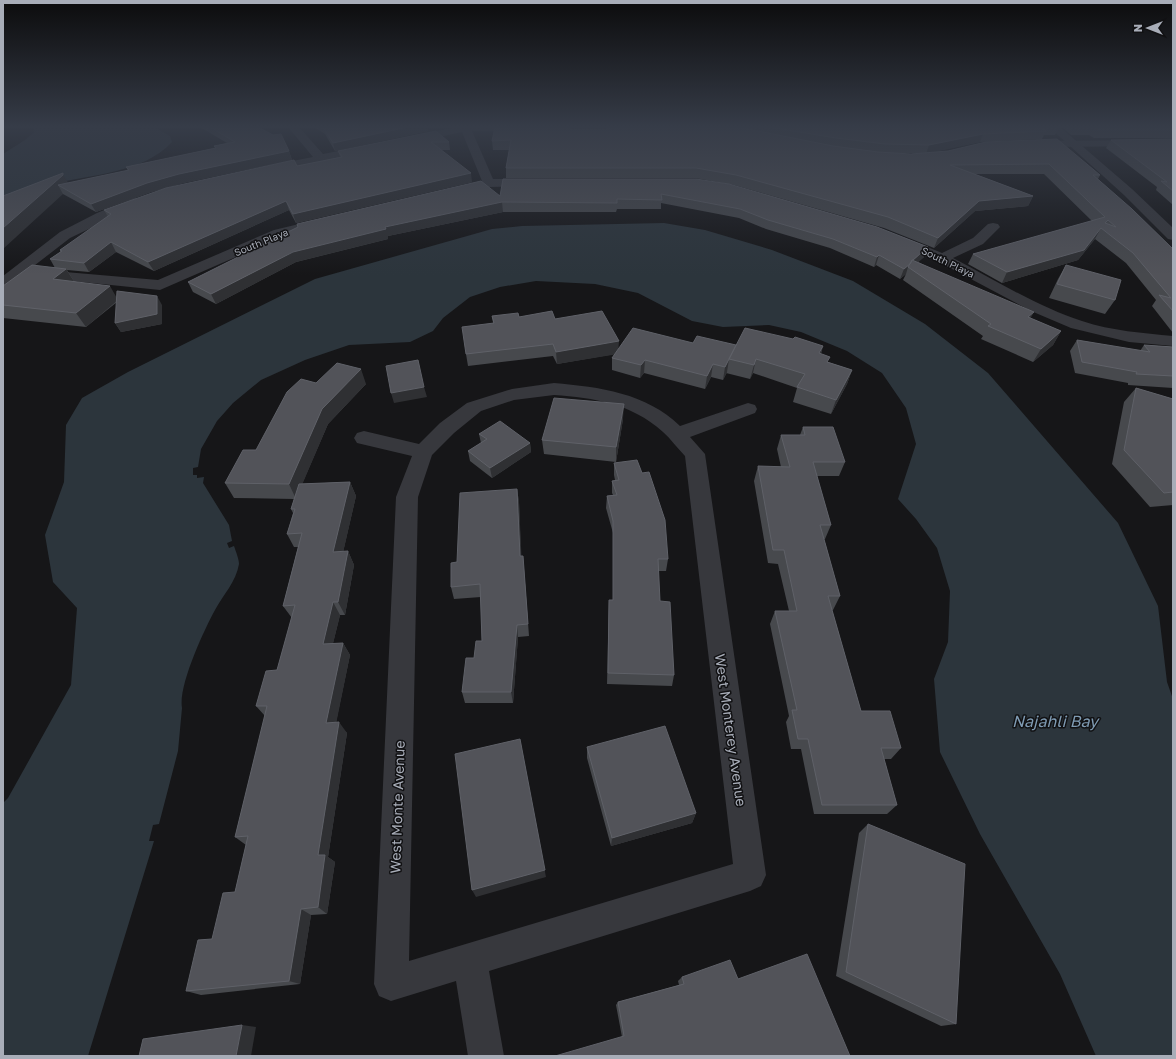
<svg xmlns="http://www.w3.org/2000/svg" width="1176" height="1059" font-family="'Golos Text',sans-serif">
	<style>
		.water { fill: #2c353c }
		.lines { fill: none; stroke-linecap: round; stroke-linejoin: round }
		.minor { fill: #37383d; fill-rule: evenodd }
		.tertiary { fill: #37383d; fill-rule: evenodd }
		.wall { fill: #47494d; fill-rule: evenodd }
		.shaded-wall { fill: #2f3033 }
		.building { fill: #525359; stroke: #5f6168; fill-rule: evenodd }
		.labels { text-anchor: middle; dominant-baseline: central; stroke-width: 3; stroke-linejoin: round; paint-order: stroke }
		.far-street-label { font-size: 10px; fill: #a8adb8; stroke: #111113 }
		.near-street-label { font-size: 14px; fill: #a8adb8; stroke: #111113 }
		.near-water-label { font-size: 16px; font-style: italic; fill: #7f9bb3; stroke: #111113 }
	</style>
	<rect width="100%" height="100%" fill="#161618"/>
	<path class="water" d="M33,127H154L170,136L172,142C144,173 89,175 51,184C35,188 19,193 3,197V154L25,140L34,132Z
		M664,223L705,230L772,250L853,281L925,324L988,373L1118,523L1158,606L1167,682L1173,699V1056H1096L1060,974L980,834L940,752L934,679L948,642L950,591L937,548L916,519L898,499L916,444L906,408L882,373L847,351L801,332L769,325L723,327L692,321L638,293L595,284L536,281L500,287L470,297L443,318L433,331L410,342L349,345L305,360L261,380L233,403L217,421L201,449L198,467L193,468V475H197V478L204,477L203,483L229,525L232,541L227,543L229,548L234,546C236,552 239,559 239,564C236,582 223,595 215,610C204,630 178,686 182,708L178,751L159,824L153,825L149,841H154L88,1056H3V803L8,798L71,685L77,608L53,582L45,535L64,482L66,425L82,398L128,372L315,279L492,229L522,226Z"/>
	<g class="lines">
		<path class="minor" d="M288,127H299L323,154L369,145L375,148L369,151L266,174L262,173L260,170L262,167L313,157Z
			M455,127H529L530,129L529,131L525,132L472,131L493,179H532L536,180L538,183L536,186L489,187L455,195L451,194L449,191L451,188L482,181L462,132L411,143L405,140L407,138Z
			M1173,140V146L1032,147L1026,144L1032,141Z
			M134,198L139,199L140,202L139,205L70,238L8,286L3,288V276L60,232L97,213Z
			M320,219L325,220L327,223L325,226L284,236L160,290L42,278L37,277L35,274L37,271L42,270L158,280L274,230Z
			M993,223L998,224L1000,227L983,244L953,258C993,279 1040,308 1082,321C1112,331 1143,333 1173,336V346L1129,342L1071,328L1031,311L937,261L893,243L891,240L893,237L898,236L903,237L942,253L973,238L988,224Z
			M554,383C600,387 646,393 680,426L748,403L755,405L757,409L755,413L690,437L705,454L766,875L761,886L750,891L489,971L504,1056H468L456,981L391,1001L379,996L374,984L396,497L412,456L357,443L354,438L357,433L364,431L419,444L440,423L467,403L512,389ZM554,395C594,398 631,403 663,432C671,439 677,448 685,456L733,864L409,961L418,497L432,455L454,433L481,411L514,400Z"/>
		<path class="tertiary" d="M1049,127H1060L1132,189L1173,228V240L1168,239L1124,195Z"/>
	</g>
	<path class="wall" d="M200,127H260V128L289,151L292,160L183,183L151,192L96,212L63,194L3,196L128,171L126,167L215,148L214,146L227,143Z
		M314,127H428V131L335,151L325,134Z
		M607,127H1059L1055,135H1044L1042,139L980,142L931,152L948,151L986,142L1100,175L1098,179L1173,249V333L1152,306L1156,300L1126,263L1095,239L1078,260L1002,283L968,264L973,254L1092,221L1044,174H975L1033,196L1028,206L975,211L934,248L884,228L734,185L695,178H506V168L509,150H493L492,141L569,129H607ZM888,153H920L911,154Z
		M1062,127H1173V138H1094L1089,135H1071Z
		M436,131L449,142L450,150H441L472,182L296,223L289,210L154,271L116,252L89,272L67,270L74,281L117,298L162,305V324L121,332L115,323L117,302L86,327L3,318V286L55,268L50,259L60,252V250L108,217L104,210L340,157L338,151Z
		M1173,139V205L1156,190L1157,187L1106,148L1111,140Z
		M696,179L924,257L918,262L1030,318L1061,331L1053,345L1033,362L981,339L983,336L903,280L906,274L900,279L876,265L874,267L830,248L766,229L739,218L661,203V209H617L616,212H503L388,236V239L296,262L216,304L193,292L188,282L500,196Z
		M1066,265L1115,300L1105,314L1049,298L1058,279Z
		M492,316L519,317L555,319L618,349L693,343L736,345L793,339L823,346L821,354L828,362L852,370L847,384L831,414L793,402L797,388L753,373L750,379L726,373L727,372L723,380L711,377L705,389L644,373L640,378L612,370V358L615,354L557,364L553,356L468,366L466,354L493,323Z
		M1077,340L1140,351L1144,345L1173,347V388L1128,385V383L1075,373L1070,351Z
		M316,383L366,384L328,424L302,484L350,482L356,496L343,552L348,551L354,565L345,615H340L333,643H343L350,655L336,722L347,733L328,857L335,862L327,914L311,915L300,984L201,995L186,991L235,892L246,845L235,837L265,716L256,706L277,670L292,618L283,606L298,547H294L287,534L293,513L291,509L294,499L234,498L225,483L256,450Z
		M1136,388L1173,399V505L1150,507L1112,464L1124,402Z
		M623,419L616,462L544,454L542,440Z
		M803,427L845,462L839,476H817L831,525L825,539H824L840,596L833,610H832L861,711L901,748L891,759H884L897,805L887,814H814L801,749H791L786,722L789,716L770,624L775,611H789L778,564L768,563L754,481L758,466L781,467L777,449L781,435H800Z
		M479,434L530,443L531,452L492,478L470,461L468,451L481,443Z
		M614,463L668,559L666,571H658L660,601L674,675L672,686L607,684L609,600H613V533L606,508L607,496L613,495L612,493V481L615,480L614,475Z
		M517,489L519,502L521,556H523L524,568L529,636L518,637L513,703H465L462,692L474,658L482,641L481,597L454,599L451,587L457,562Z
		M587,747L696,813L692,823L611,846L587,758Z
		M868,824L956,1024L941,1026L836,976L859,833Z
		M682,977L738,979L622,1037L616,1005L618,1002L679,985L678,981Z"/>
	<path class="shaded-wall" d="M408,127H428V131L335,151L333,143Z
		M983,134L980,142L926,154L929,145Z
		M289,151L292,160L183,183L151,192L96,212L91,204L147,183L179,174Z
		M471,173L472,182L296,223L293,214Z
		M63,175L71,187L58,185L63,194L3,249V228Z
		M1033,196L1028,206L975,211L934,248L938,238L979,201Z
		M286,201L289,210L154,271L148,262Z
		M502,202L503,212L388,236V239L296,262L216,304L211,294L293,252L385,227Z
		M1101,228L1095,239L1078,260L1002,283L1007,272Z
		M111,242L116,252L89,272L84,263Z
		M928,247L924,257L911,269L908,267L906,274L900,279L904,269Z
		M879,255L876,265L874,267L877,257Z
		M66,269L75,283L53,279Z
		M110,286L118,300L86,327L76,313Z
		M157,296L162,305V324L121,332L115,323Z
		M1034,312L1027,325L1028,317Z
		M1061,331L1053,345L1033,362L1041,349Z
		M619,341L618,354L557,364L556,352Z
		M823,346L818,360L819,353Z
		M729,359L727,372L723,380L725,367Z
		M756,359L753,373L750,379L754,365Z
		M645,360L644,373L640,378L641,365Z
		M713,364L711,377L705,389L707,376Z
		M361,369L366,384L328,424L296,499L289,484L322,409Z
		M852,370L847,384L831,414L836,400Z
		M424,387L427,397L394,403L391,393Z
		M624,404L623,419L616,462V447Z
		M530,443L531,452L492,478L490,468Z
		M350,482L356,496L340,566L333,552Z
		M517,489L519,502L522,568L520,556Z
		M348,551L354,565L345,615L338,602Z
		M333,602L340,615L330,656L323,644Z
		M517,625L518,637L513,703L511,692Z
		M343,643L350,655L334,734L326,723Z
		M339,722L347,733L328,857L335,862L327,914L318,907V855Z
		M520,739L546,877L476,897L472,890Z
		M696,813L692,823L611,846L612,838Z
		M301,909L311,915L300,984L289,981Z
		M242,1025L256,1027L251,1056H236Z"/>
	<path class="building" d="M210,127H258L273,135L281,134L289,151L179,174L147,183L91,204L58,185L129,170L126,167L216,148L214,146L235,142Z
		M323,127H408L333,143Z
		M495,127H569V129H607V127H726L748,129L833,146L878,152L911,154L948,151L986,142L1057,139L1100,175H1093L1132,209L1173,249V311L1159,295L1171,298L1133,253L1101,228L1084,250L1007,272L973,254L1105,217L1049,164L950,165L1033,196L979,201L938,238L888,217L736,175L696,168H506L511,140L492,141ZM1108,220L1116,227L1105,223Z
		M769,127H1041L1046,131L983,134L929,145L885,144L836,138Z
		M1094,127H1173V130H1098Z
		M436,131L449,142H431L471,173L293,214L286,201L148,262L111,242L84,263L50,259L62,251L60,250L111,214L104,210L166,188L294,160L297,166L342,157L338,151Z
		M1173,139V191L1161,181L1167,182L1111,140Z
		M63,173V175L3,228V196Z
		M503,179H696L729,184L877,227L928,247L913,260H912L911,263L904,269L879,255L877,257L833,239L768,220L740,209L661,194L662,200L617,199V203L502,202L385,227L386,229L293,252L211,294L188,282L298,227L297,224L481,181L500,196Z
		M912,260L1034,312L1028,317L1061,331L1041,349L988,326L991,324L908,267Z
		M32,265L66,269L53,279L110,286L76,313L3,305V286Z
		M1066,265L1121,280L1115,300L1057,284Z
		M117,291L157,296V314L115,323Z
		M552,311L555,319L602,311L619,341L556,352L553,344L466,354L462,327L494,323L492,316L518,313L519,317Z
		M633,328L693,343L697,336L736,345L725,367L713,364L707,376L645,360L641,365L612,358Z
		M745,328L793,339L795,337L823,346L819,353L830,357L827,362L852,370L836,400L797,387L805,374L756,359L754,365L729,359Z
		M1077,340L1150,352L1144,345L1173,347V376L1136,374L1137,372L1082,362Z
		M418,360L424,387L391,393L386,366Z
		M337,363L361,369L322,409L289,484L225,483L243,450H256L287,392L301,379L316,383Z
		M1136,388L1173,399V492L1164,493L1124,450Z
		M554,398L624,404L616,447L542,440Z
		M500,421L530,443L490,468L468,451L487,439L479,434Z
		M803,427H833L845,462H813L831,525H820L840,596H828L861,711H890L901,748H881L897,805H822L808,739H798L792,710H797L775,611H797L784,550H773L758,466L790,467L781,435H805Z
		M637,460L642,473L649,472L665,520L668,559H658L660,601L670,602L674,675L608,673L609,600H613V521L607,496L617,495L612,481L619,480L614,463Z
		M350,482L333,552L348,551L338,602H333L323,644L343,643L326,723L339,722L318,855H325L318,907L301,909L289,981L186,991L198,940L212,939L223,893L235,892L248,836L235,837L267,706H256L266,671L277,670L295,605L283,606L302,533L287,534L295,509H291L299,484Z
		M517,489L520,556H523L528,624L517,625L511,692H462L466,658H474L476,641H482L480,584L451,587V563L457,562L460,493Z
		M665,726L696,813L612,838L587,747Z
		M520,739L545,870L472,890L455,754Z
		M868,824L965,864L956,1024L846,972Z
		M807,954L850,1056H555L624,1036L618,1002L684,984L682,977L730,960L738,979Z
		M242,1025L236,1056H139L143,1039Z"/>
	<linearGradient id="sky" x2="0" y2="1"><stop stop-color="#0c0c0d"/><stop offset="0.46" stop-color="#363c48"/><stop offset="1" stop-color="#363c48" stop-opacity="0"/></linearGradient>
	<rect width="1176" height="275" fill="url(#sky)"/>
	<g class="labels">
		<g class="far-street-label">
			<text transform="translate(261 242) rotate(-22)">South Playa</text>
			<text transform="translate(948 262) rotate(26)">South Playa</text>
		</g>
		<g class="near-street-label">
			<text transform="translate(731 730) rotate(82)">West Monterey Avenue</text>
			<text transform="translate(397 807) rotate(-88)">West Monte Avenue</text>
		</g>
		<g class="near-water-label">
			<text x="1055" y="721">Najahli Bay</text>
		</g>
	</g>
	<rect width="1176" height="1059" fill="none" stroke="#a8adb8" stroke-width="8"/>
	<g transform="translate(1148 28) rotate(270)" stroke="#111113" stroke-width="3" paint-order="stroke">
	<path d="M0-3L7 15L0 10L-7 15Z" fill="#a8adb8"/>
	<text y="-6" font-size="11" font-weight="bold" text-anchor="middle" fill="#a8adb8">N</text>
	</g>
</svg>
